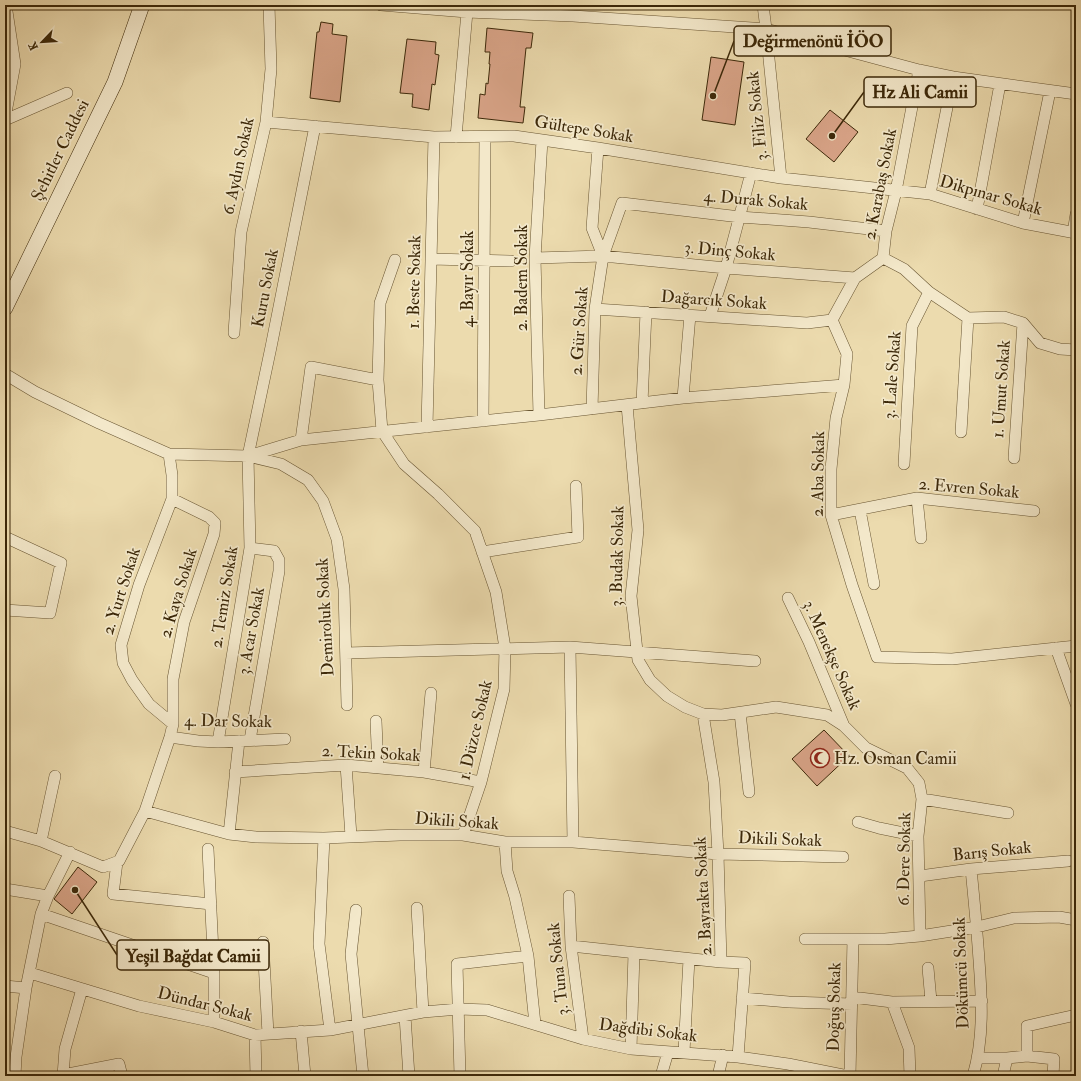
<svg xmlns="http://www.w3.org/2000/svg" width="1081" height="1081" font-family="'IM FELL Double Pica',serif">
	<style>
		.building { fill: #d9a488; stroke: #3c2809 }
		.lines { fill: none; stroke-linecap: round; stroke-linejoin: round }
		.street-casing { stroke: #685532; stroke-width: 12 }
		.secondary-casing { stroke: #3c2809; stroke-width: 16 }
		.street { stroke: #f3e8ca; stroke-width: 11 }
		.secondary { stroke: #f3e8ca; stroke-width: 15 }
		.labels { text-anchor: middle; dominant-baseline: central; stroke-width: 3.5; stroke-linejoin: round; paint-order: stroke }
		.street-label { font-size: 17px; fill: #3c2809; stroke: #f3e8ca }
		.poi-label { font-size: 17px; fill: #3c2809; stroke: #f3e8ca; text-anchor: start }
		.leader { fill: none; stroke: #3c2809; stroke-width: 1.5 }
		.callout-dot { fill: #3c2809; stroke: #f3e8ca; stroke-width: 1.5 }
		.callout { fill: #f3e8ca; stroke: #3c2809; stroke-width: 1.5 }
		.callout-label { font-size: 18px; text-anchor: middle; font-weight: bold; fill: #3c2809 }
	</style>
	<rect width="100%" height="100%" fill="#ecdbae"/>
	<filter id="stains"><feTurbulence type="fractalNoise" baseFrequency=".005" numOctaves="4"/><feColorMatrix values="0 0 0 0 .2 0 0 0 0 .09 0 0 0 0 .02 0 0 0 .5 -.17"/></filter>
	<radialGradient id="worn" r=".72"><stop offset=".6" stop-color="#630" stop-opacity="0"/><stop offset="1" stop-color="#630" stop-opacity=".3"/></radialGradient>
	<path class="building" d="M321,22L333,24L332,34L347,36L340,102L310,98L317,32H319Z
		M487,28L533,33L531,48H526L520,107H525L523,123L478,118L480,94L485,95L486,83L488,84L490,64H489L490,52H485Z
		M407,39L436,42L435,54L439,55L435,85L432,84L429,110L412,107L413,94L400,93Z
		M711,57L744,62L735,125L702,120Z
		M830,110L858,132L834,162L806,139Z
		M824,730L849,756L817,786L792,759Z
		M78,867L97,882L72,914L54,899Z"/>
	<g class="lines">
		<g class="street-casing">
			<path id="street" d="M381,5L467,12L573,16L766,29L781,178
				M763,5L766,29L919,70L953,77L1076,94
				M5,118L15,64L6,5
				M5,120L67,93
				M266,122L434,137L514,136L598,148L781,178L930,194L1023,223L1076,233
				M456,137L467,12
				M598,148L592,228L603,256
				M930,194L953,77
				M977,209L1000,84
				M1023,223L1050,91
				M1073,233L1076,214
				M535,258L603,256L726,268L855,278
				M883,258L886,231L896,191L919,70
				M431,259L511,261
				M595,309L807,323L832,320
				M710,316L726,268L751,173
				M832,320L847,354L844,385L836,418L831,469V515L852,585L877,657L952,659L1076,646
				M832,320L855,278L883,258L904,269L929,292L968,318L1004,317L1023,323L1040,343L1060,349L1076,350
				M234,333L241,232L266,122L271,69L269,5
				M5,374L35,392L99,423L169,454L248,456L301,440L539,415L683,398L844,385
				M378,380L380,303L395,260
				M683,398L690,315
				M642,403L646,312
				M627,405L638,530L631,596L638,660L650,680L667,696L685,707L703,714L722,715L776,707L827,715L844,726L866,748L907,768L919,783L922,799L918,836L920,936
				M592,409L595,309L603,256L622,203L740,217L809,222L886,231
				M539,415L535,258L542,140
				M483,421L485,137
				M427,427L434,137
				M961,432L968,318
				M301,440L311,367L378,380L382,431L404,464L438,494L475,531L496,592L505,648L504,689L481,782L463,835
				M169,454L172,475V499L139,585L121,645L123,663L132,680L149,704L173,724
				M248,456L281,464L308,480L323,501L337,539L344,589L347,705
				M1014,458L1023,323
				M904,464L912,326L929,292
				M917,498L921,538
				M860,510L874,584
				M831,515L917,498L1034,511
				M5,537L61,563L50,613L5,610
				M482,552L578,537L576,486
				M788,598L809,642L844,726
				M570,647L573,842
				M1056,648L1076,704
				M346,653L570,647L755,661
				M740,713L749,792
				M703,714L714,782L718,854L721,962L745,963L738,1057
				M376,721L378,768
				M170,737L198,741L218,742L285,739
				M250,740L279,571V560L274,551L250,548
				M218,742L250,548L248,456L271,347L315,126
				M346,765L351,836
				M235,772L346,765L424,772L481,782
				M424,772L431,693
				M922,799L1008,813
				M145,811L170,737L173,724V679L184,622L214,534L215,523L209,517L172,499
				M858,822L879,828L918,836
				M5,831L41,841L103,867L119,861L145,811L229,834L256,837L324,838L400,835H463L505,842H573L718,854L843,857
				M229,834L239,741
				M324,838L319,944L330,1030
				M41,841L55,776
				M505,842L507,871L515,897L528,956L535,1024
				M208,849L214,973V1022
				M117,862L113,894L211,904
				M971,869C974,899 977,930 979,960C982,1000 984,1038 973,1076
				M920,876L971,869L1068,861
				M5,889L48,896
				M569,896L571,946L583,1039
				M417,908L423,1012
				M356,910L351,954L363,1076
				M41,914L214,973
				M805,939H885L920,936L977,927L1014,918L1059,917L1076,920
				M263,942L268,1034
				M571,946L721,962
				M928,968L931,1001
				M30,973L139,1006L214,1022L255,1035L330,1030L423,1012L459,1009L487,1010L583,1039L631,1049L738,1057L788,1064L848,1076
				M5,986L26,988
				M852,997L892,1002L982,1001
				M742,998L789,1002L852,1004
				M892,1002L909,1048L910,1076
				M405,1016L409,1076
				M301,1031L305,1076
				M255,1035L256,1076
				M631,1049L634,953
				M684,1052L689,959
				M1027,1056L1054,1059L1053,1076
				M978,1058H1007
				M63,1075L119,1064L122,1076
				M15,1076L16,1057L26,988L41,914L48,896L70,852
				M63,1076L65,1049L82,989
				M460,1076L457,964L528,956
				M661,1076L668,1052
				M718,1076L723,1055
				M850,1076L853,939
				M1003,1076L1007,1058L1027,1056V1026L1076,1015"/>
		</g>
		<g class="secondary-casing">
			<path id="secondary" d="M5,308L115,82L142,5"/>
		</g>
		<use href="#street" class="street"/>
		<use href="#secondary" class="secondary"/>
	</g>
	<defs>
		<g id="mosque-ring" transform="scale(1)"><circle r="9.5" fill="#f3e8ca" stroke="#8f2418" stroke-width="1.5"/><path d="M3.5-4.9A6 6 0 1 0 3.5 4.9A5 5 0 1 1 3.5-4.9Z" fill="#8f2418"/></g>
	</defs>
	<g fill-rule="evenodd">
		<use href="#mosque-ring" x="820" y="758"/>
	</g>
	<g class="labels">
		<g class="street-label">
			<text transform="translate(757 116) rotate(-96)">3. Filiz Sokak</text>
			<text transform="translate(584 129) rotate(9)">Gültepe Sokak</text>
			<text transform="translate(60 150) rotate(-64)">Şehitler Caddesi</text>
			<text transform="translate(238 166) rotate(-78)">6. Aydın Sokak</text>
			<text transform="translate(880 184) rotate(-79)">2. Karabaş Sokak</text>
			<text transform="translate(991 195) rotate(16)">Dikpınar Sokak</text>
			<text transform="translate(756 200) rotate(5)">4. Durak Sokak</text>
			<text transform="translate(730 251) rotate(5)">3. Dinç Sokak</text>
			<text transform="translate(521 278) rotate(-90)">2. Badem Sokak</text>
			<text transform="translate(467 279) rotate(-90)">4. Bayır Sokak</text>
			<text transform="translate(414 282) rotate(-89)">1. Beste Sokak</text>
			<text transform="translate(265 288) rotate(-79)">Kuru Sokak</text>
			<text transform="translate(714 300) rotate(4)">Dağarcık Sokak</text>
			<text transform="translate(579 331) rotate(-86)">2. Gür Sokak</text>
			<text transform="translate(892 375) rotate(-86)">3. Lale Sokak</text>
			<text transform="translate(1001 389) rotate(-86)">1. Umut Sokak</text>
			<text transform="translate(818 474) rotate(-89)">2. Aba Sokak</text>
			<text transform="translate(969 488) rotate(5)">2. Evren Sokak</text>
			<text transform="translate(617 556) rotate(-89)">3. Budak Sokak</text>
			<text transform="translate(121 591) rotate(-72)">2. Yurt Sokak</text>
			<text transform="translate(178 593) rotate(-73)">2. Kaya Sokak</text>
			<text transform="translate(224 597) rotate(-81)">2. Temiz Sokak</text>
			<text transform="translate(325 617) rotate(-93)">Demiroluk Sokak</text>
			<text transform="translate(251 631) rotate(-80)">3. Acar Sokak</text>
			<text transform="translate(832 655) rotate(66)">3. Menekşe Sokak</text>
			<text transform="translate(228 721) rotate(1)">4. Dar Sokak</text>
			<text transform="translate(475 730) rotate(-77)">1. Düzce Sokak</text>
			<text transform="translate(371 753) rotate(3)">2. Tekin Sokak</text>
			<text transform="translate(457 821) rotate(4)">Dikili Sokak</text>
			<text transform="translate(780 839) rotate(2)">Dikili Sokak</text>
			<text transform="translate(992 851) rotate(-6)">Barış Sokak</text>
			<text transform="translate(904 859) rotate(-89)">6. Dere Sokak</text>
			<text transform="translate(703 896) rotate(-93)">2. Bayrakta Sokak</text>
			<text transform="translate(558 969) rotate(-96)">3. Tuna Sokak</text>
			<text transform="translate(961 973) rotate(-92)">Dökümcü Sokak</text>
			<text transform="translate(205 1004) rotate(14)">Dündar Sokak</text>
			<text transform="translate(834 1007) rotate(-89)">Doğuş Sokak</text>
			<text transform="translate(648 1030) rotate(7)">Dağdibi Sokak</text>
		</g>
		<g class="poi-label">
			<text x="834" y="758">Hz. Osman Camii</text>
		</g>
	</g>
	<path class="leader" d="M713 96L734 41M832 136L864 92M75 890L117 955"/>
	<g class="callout-dot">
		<circle cx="713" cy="96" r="4"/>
		<circle cx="832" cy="136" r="4"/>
		<circle cx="75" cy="890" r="4"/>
	</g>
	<g class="callout">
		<rect x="734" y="26" width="157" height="30" rx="4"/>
		<rect x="864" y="77" width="112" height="30" rx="4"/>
		<rect x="117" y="940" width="152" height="30" rx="4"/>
	</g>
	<g class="callout-label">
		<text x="813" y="47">Değirmenönü İÖO</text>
		<text x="920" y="98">Hz Ali Camii</text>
		<text x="193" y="962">Yeşil Bağdat Camii</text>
	</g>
	<rect width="1081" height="1081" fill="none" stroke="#ecdbae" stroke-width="20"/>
	<rect x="6" y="6" width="1069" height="1069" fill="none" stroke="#3c2809" stroke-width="2"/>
	<rect x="10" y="10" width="1061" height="1061" fill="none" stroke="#3c2809"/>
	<g transform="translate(42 42) rotate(245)" stroke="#f3e8ca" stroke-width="3" paint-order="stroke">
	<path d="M0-3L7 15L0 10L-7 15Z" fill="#3c2809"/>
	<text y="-6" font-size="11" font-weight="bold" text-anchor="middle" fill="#3c2809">K</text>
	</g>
	<rect width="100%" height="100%" filter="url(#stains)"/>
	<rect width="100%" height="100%" fill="url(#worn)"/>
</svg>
